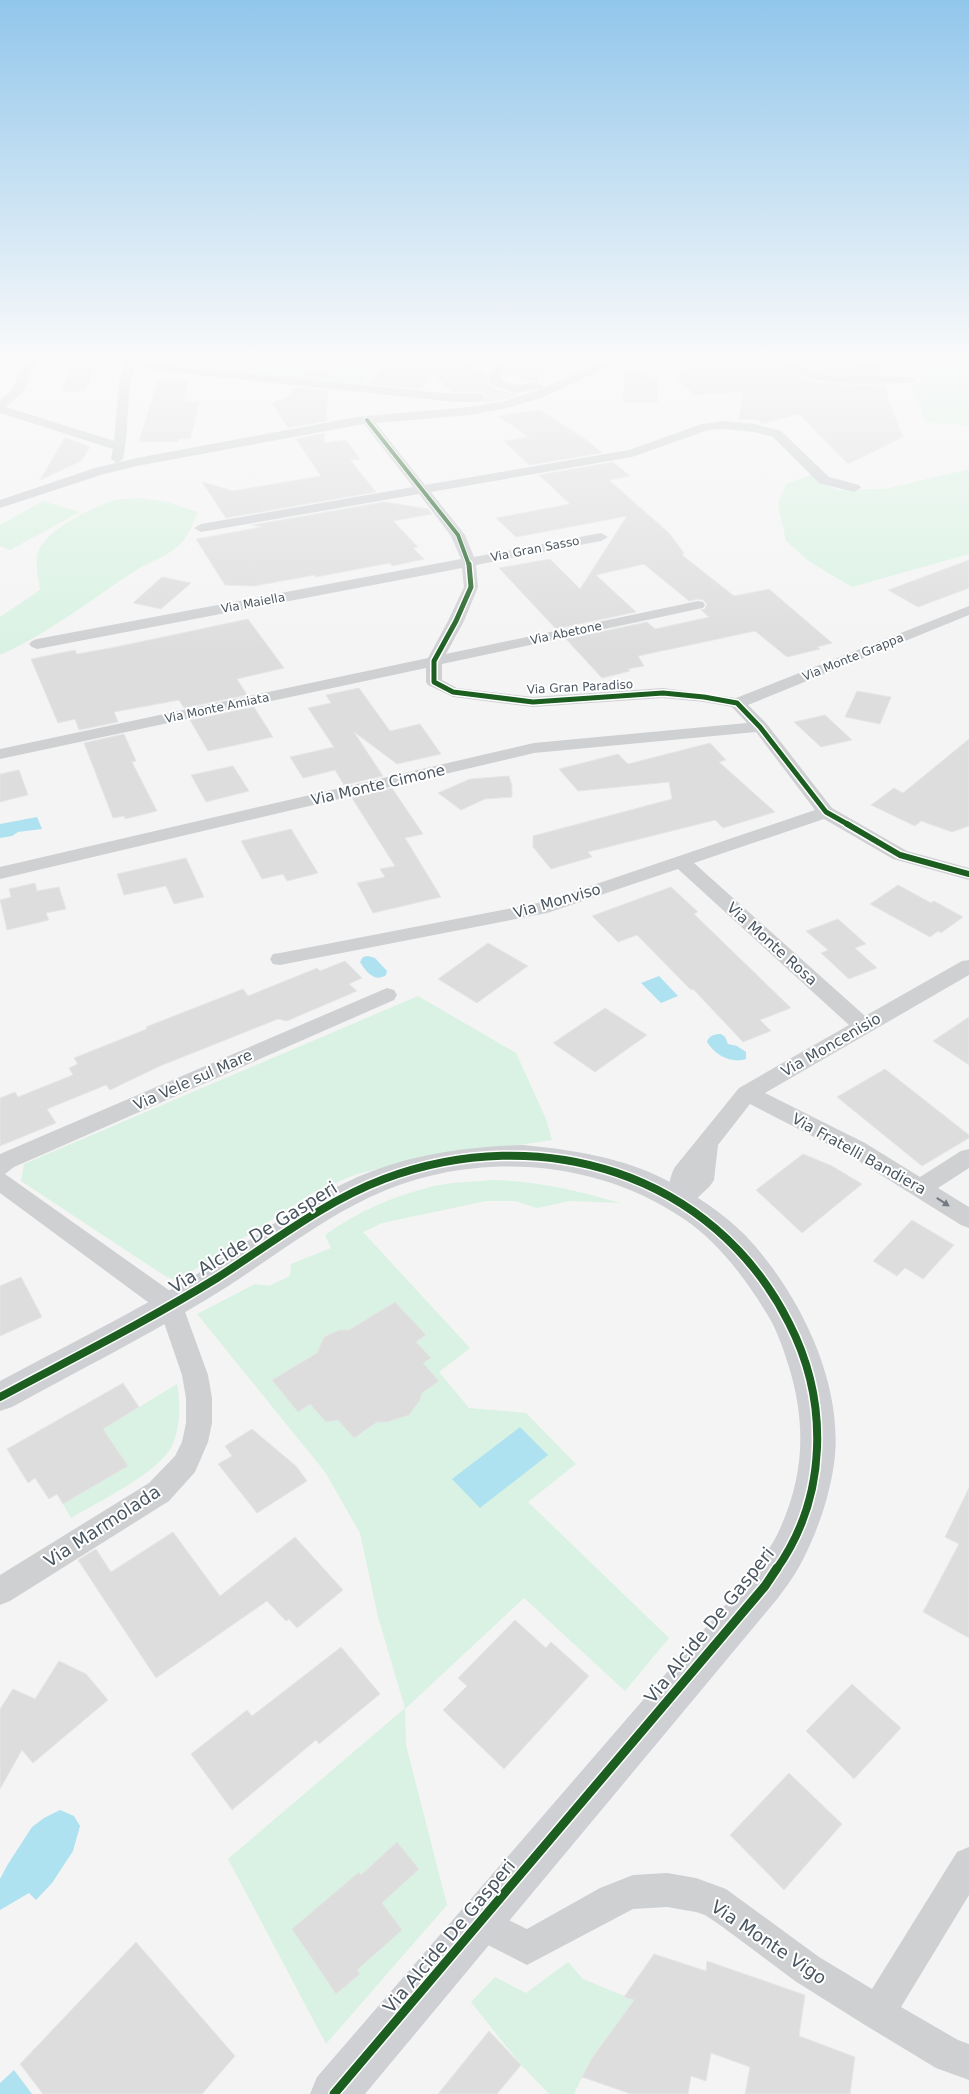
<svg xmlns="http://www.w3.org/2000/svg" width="969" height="2094" font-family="'DejaVu Sans',sans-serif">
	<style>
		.green { fill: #d9f2e3 }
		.water { fill: #aee2f0 }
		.building { fill: #ddddde; stroke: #e5e6e7 }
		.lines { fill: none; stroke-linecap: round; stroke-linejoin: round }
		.street { fill: #ced0d2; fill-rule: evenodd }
		.secondary { fill: #ced0d4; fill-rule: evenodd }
		.cycleway-far4-casing { stroke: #fff; stroke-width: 5.5 }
		.cycleway-far3-casing { stroke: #fff; stroke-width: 8 }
		.cycleway-far2-casing { stroke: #fff; stroke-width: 9 }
		.cycleway-far1-casing { stroke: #fff; stroke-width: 11 }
		.cycleway-casing { stroke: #fff; stroke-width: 12 }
		.cycleway-far4 { stroke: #1b5e20; stroke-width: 4 }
		.cycleway-far3 { stroke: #1b5e20; stroke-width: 5 }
		.cycleway-far2 { stroke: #1b5e20; stroke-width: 6 }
		.cycleway-far1 { stroke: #1b5e20; stroke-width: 8 }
		.cycleway { stroke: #1b5e20; stroke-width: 9 }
		.oneway { fill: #727b83 }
		.labels { text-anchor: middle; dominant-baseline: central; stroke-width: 4; stroke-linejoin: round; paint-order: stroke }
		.far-street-label { font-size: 12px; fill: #4a5661; stroke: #fff }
		.street-label { font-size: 15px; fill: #4a5661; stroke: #fff }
		.near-street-label { font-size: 18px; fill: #4a5661; stroke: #fff }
	</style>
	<rect width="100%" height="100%" fill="#f4f4f4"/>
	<path class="green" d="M145,358H384L359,387L163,365L144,361Z
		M916,358H969V426L925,422L909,384L922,383Z
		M969,469V554L852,587L810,562L786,541L778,504L786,484L811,475L837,490L885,489Z
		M139,498L167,502L198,512C193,523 188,537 179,545C168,556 149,562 136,570C91,600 49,633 0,655V617L40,590C39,577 34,564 38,552C46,530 91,508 112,501C120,498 131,499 139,498Z
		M43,501L80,512L10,550L0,546V525Z
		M418,996L516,1053L546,1119L552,1140L397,1164L357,1174L316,1191L177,1281L165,1276L21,1181L24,1164Z
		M492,1180C538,1181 576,1190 620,1203L570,1201L537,1208L515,1201H486L382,1223L363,1232L470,1348L439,1372L469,1408L526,1413L576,1464L528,1502L669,1638L625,1691L524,1598L405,1709L406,1745L447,1905L326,2044L228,1859L405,1708L378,1617L360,1533L325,1472L197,1314L255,1284L269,1286L290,1276L291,1264L331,1248L325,1235C358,1211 394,1196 434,1186C452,1182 473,1182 492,1180Z
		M177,1384C181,1403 180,1428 172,1446C158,1473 98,1502 71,1518L63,1504L103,1429Z
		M568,1962L583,1979L634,2000L591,2059L574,2094H549L521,2065L471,2002L495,1977L526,1993Z"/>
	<path class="water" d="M37,817L42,829L18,832L12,836L0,838V824Z
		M368,956L375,958L387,971L386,975C375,983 366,972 360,962L363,957Z
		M659,976L678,996L661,1003L641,983Z
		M721,1034L725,1037L728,1044L737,1046L746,1052V1059C731,1064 715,1055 707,1042C709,1035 715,1034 721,1034Z
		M520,1427L548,1455L480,1508L452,1479Z
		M60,1810L74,1816L80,1826L73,1851L52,1883L36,1900L29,1893L0,1910V1879L8,1864L32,1827L44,1818Z
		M14,2070L32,2094H0V2083Z"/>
	<path class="building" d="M391,358H459L487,376L490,387L517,395L501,400L483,402L488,397L481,392H452L434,375L420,389L368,384Z
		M472,358H500L491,370L471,364Z
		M516,358H557L537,380L530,381L505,374Z
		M688,358H772L786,370L801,378L819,382L857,386L885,385L889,402L903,437L848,464L799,414L761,424L759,420L739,419L743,392L695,395L678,380Z
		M789,358H839V361L880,362L883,374L823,373Z
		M70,368H96L85,391L62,392Z
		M624,368L658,378L657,403H623Z
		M310,369L329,370V380L303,377Z
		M158,380H188L183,401H200L190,439H179L178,442H139Z
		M295,387L328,391L326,421L288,428L272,403L286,398Z
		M540,410L585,439L602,453L529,465L504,441L529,437L498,416Z
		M325,433L324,443L346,440L360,459L350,460L376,492L226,518L202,482L233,491L321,476L296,439Z
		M65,437L90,447L81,461L40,480Z
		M613,462L630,476L609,480L669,533L684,553L682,555L734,596L769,589L832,643L817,647L820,649L787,657L755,631L638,656L644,666L628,669L630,671L602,678L566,639L647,622L655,629L709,617L701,610L705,609L707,604L703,600L698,599L689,601L644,564L596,575L636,612L556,629L499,568L550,559L580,589L627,516L516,537L496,518L570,504L539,475Z
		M384,502L428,509L432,514L393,521L418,547L413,548L424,559L392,566L390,563L316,577L315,575L254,586L225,585L196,539L261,527L252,525Z
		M969,560V588L918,607L888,590Z
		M162,577L191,583L161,609L133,603Z
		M248,619L284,668L237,679L247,695L184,708L179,700L114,712L118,722L79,730L75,719L58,723L31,659L75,650L77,654L116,647Z
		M359,688L390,731L420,724L441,754L397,764L354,732L383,776L344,785L335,770L303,778L290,757L334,747L308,708L331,703L326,695Z
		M857,691L891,697L880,724L845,717Z
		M254,707L273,737L208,751L190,720Z
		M825,715L852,740L821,747L794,722Z
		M124,734L136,761L132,762L157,811L125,819L124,816L113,818L84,743Z
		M969,739V826L952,832L921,821L915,826L871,805L894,788L903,793Z
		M710,743L726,760L719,762L775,812L723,828L715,820L588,852L592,857L551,869L533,847V836L672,799L669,782L578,791L559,769L618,754L628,764Z
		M233,766L249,791L206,802L191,775Z
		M19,770L28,795L0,802V774Z
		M509,776L512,786V797L485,799L461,810L438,793L470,779Z
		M392,788L423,834L405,838L441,897L373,913L357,883L385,877L380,869L395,866L352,798Z
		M291,829L318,873L287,881L283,874L262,879L241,841Z
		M186,858L204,897L174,904L166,886L124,895L117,874Z
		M35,883L37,891L59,887L66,909L46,913L49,920L7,930L0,900L11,897L9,889Z
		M898,885L931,903L934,901L963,917L941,933L938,931L930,937L870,904Z
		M671,887L698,912L694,914L791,1008L760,1020L771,1031L743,1042L693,989L691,990L637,935L618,942L592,916Z
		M838,919L866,944L855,948L877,968L849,979L821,953L828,950L806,931Z
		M488,943L528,966L477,1003L438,979Z
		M345,961L362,978L349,984L357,991L287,1021L278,1019L160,1066L110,1090L106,1085L47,1109L56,1123L0,1146V1098L15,1092L18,1097L73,1075L69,1068L78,1064L74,1058L147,1029L146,1027L243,989L248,996L317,968L320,971Z
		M605,1008L647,1035L595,1072L553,1043Z
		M969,1017V1065L933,1041Z
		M885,1069L969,1135V1138L922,1166L837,1097Z
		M803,1154L832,1166L862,1184L802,1233L756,1190Z
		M912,1220L954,1245L923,1279L905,1268L897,1276L873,1261Z
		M21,1277L42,1317L0,1336V1286Z
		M395,1302L426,1335L416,1342L431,1358L423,1363L439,1381L422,1393L420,1400L409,1415L387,1422H377L354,1438L338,1420L326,1422L310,1404L298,1412L272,1380L317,1353L324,1337L339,1330H349Z
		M123,1383L139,1407L103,1429L128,1466L63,1504L57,1494L49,1499L35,1478L28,1483L7,1449Z
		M252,1429L296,1466L307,1481L257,1513L218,1464L232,1456L225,1446Z
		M969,1488V1638L923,1612L959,1544L945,1537Z
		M173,1532L220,1596L295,1537L343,1590L297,1628L289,1619L286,1621L267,1601L156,1678L78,1560L96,1549L111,1572Z
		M515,1620L546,1648L551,1642L589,1676L504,1769L443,1710L467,1686L458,1678Z
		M341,1647L380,1694L319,1744L316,1740L232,1810L191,1754L247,1710L252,1716Z
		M59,1661L86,1674L108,1700L33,1763L22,1750L0,1789V1709L13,1689L35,1699Z
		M852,1684L901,1728L854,1779L806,1731Z
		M789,1773L842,1824L784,1890L730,1835Z
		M397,1842L419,1869L382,1903L402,1930L357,1970L360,1974L336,1994L292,1929L359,1872L361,1875Z
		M136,1942L235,2056L202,2094H43L20,2064Z
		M654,1954L706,1971L707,1961L805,1995L799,2036L855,2057L850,2094H745L750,2067L711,2053L706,2081L691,2076L688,2094H631L582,2077L592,2058L634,2000L624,1997Z
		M489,2031L521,2065L497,2094H438Z"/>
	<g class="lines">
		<path class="street" d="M25,358H37L23,392L6,407L114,441L119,382L126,358H138L137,360L152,364L454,394H480L486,398L480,402H454L152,370L135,366C125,396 130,429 123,459L117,463L111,459L113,449L0,413V400L12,390Z
			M502,358H514L501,376V381L516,385L537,382L543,386L541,388L516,393L491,385L489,376Z
			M612,358H628L541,398L507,408L469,415L376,423L425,485L629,450L702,424L725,421L755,424L781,431L829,477L859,485L861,488L854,492L819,483L773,437L754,432L725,429L708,430L632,457L431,492L465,535L474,557L601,533L608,537L601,541L476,565L478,587L464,621L446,654L698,601L703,602L705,605L703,608L698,609L442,664V680L457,688L533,697L663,688L736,698L969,606V615L748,705L766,723L832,808L907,851L969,868V880L893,859L824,819L694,863L865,1016L962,961L969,960V975L765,1093L865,1143L920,1177L961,1151L969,1149V1168L938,1188L969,1207V1228L961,1225L849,1155L750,1104L718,1145L714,1180L710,1186L688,1207L680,1210L672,1207C666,1197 669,1177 675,1167L739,1088L849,1025L678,869L547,913L280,965L273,964L270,959L273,954L280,953L543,902L815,810L756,732L534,753L0,879V867L534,743L747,723L732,707L704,702L663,698L533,707L453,697L428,685L426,682V668L0,759V749L428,658L448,621L464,587L462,568L37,649L32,647L29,644L32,641L37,639L461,559L451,536L419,494L201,532L194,528L201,524L413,487L364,424L137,466L104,474L0,508V500L95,468L137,458L357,417L469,407L501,402L533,392Z
			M774,358C797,358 802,370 823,375L910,377L916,380L910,383C870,383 803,391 774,358Z
			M387,988L394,990L397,995L394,1000L14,1167L5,1174L180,1298L208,1375L212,1398V1423L208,1442L195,1472L169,1501L10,1601L0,1605V1575L149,1483L175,1456L182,1442L186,1423V1398L182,1375L160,1311L0,1193V1154Z
			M969,1847V1895L901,2007L958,2040L969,2044V2080L936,2068L865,2025L795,1981L720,1925L705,1915L696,1912L667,1907L633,1909L527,1965L468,1935L463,1923L468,1911L480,1906L527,1929L600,1888L633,1875L667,1873L696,1878L726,1889L819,1957L872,1989L957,1852Z"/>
		<path class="secondary" d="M523,1145C572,1150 623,1157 668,1181C696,1195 723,1213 745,1235C799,1292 845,1384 834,1464C829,1499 816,1536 799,1567C793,1578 785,1588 778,1598L365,2094H310L317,2077L752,1574C760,1561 770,1549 777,1535C804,1479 807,1426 789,1367C783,1348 777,1330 767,1314C745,1278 719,1243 684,1219C594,1157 469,1150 370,1197C311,1225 260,1268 204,1301C141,1339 76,1372 12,1407L0,1411V1381C62,1348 124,1317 184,1282C239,1249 291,1208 349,1181C404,1155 463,1147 523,1145Z"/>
		<g class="cycleway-far4-casing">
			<path id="cycleway-far4" d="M367,420L458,535L469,565"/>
		</g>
		<g class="cycleway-far3-casing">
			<path id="cycleway-far3" d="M469,564L471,587L456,621L434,661V682L453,692L533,702L663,693L704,697L737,703L760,727L826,812L849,825"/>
		</g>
		<g class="cycleway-far2-casing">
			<path id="cycleway-far2" d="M847,824L900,855L969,874"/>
		</g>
		<g class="cycleway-far1-casing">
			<path id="cycleway-far1" d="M0,1397C73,1358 147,1321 217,1278C272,1243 323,1202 384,1179C539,1121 713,1172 789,1323C829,1401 828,1497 776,1570"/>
		</g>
		<g class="cycleway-casing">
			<path id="cycleway" d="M334,2094L765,1586L777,1568"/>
		</g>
		<use href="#cycleway-far4" class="cycleway-far4"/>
		<use href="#cycleway-far3" class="cycleway-far3"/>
		<use href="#cycleway-far2" class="cycleway-far2"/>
		<use href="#cycleway-far1" class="cycleway-far1"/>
		<use href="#cycleway" class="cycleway"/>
	</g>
	<defs><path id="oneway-solid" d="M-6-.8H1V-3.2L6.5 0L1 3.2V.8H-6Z" transform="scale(1.25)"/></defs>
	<use class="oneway" href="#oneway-solid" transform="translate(943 1202) rotate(33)"/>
	<linearGradient id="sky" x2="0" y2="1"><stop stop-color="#91c6eb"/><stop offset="0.55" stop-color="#fafafa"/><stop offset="1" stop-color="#fafafa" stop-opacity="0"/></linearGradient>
	<rect width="969" height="651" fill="url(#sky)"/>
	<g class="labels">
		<g class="far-street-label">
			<text transform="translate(535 549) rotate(-11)">Via Gran Sasso</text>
			<text transform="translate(253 603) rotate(-11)">Via Maiella</text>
			<text transform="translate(566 633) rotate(-12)">Via Abetone</text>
			<text transform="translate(853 657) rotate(-22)">Via Monte Grappa</text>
			<text transform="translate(580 687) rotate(-3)">Via Gran Paradiso</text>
			<text transform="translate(217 708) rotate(-12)">Via Monte Amiata</text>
		</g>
		<g class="street-label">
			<text transform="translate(378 785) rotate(-13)">Via Monte Cimone</text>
			<text transform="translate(557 901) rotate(-16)">Via Monviso</text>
			<text transform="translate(772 944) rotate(42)">Via Monte Rosa</text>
			<text transform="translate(831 1045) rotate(-30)">Via Moncenisio</text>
			<text transform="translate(193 1080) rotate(-24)">Via Vele sul Mare</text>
			<text transform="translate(859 1154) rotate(29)">Via Fratelli Bandiera</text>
		</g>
		<g class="near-street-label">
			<text transform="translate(253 1237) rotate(-32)">Via Alcide De Gasperi</text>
			<text transform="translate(102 1526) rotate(-33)">Via Marmolada</text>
			<text transform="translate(709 1625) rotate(-51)">Via Alcide De Gasperi</text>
			<text transform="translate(449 1936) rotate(-50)">Via Alcide De Gasperi</text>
			<text transform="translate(769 1942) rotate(34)">Via Monte Vigo</text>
		</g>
	</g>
</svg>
